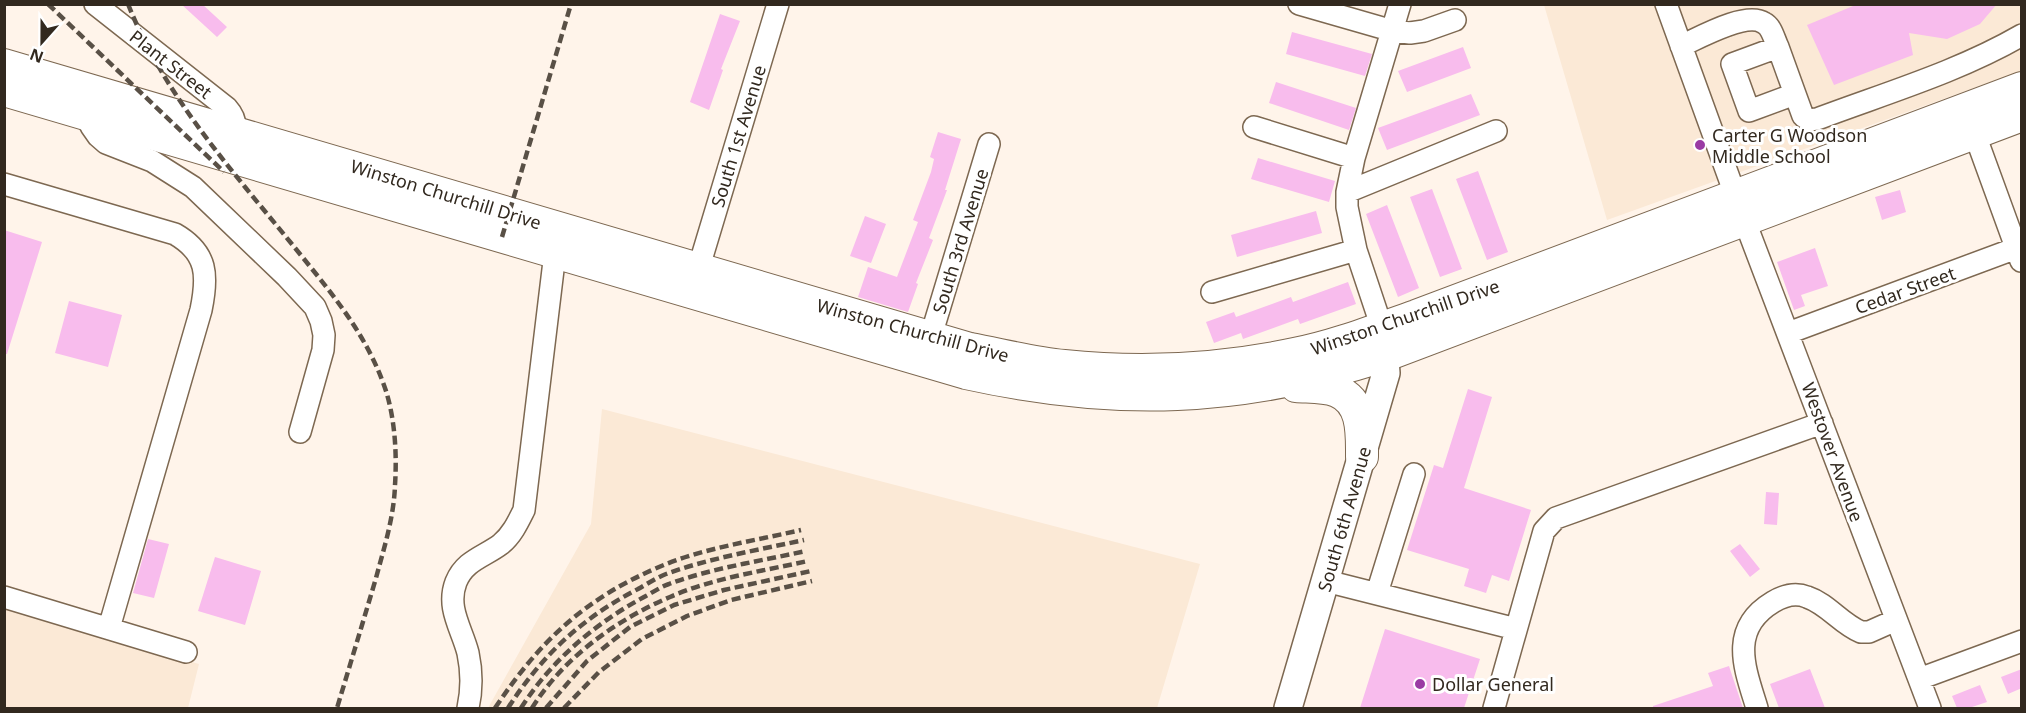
<svg xmlns="http://www.w3.org/2000/svg" width="2026" height="713" font-family="'Noto Sans',sans-serif">
	<style>
		.built { fill: #fbe9d6 }
		.building { fill: #f8bced }
		.lines { fill: none; stroke-linecap: round; stroke-linejoin: round }
		.minor-casing { stroke: #7d6851; stroke-width: 24 }
		.major-casing { stroke: #7d6851; stroke-width: 30 }
		.highway-casing { stroke: #7d6851; stroke-width: 34 }
		.minor { stroke: #fff; stroke-width: 21 }
		.major { stroke: #fff; stroke-width: 27 }
		.highway { stroke: #fff; stroke-width: 32 }
		.rail { stroke: #595046; stroke-width: 4.5; stroke-dasharray: 9 4.5; stroke-linecap: butt }
		.poi-dot { fill: #9a3ba4; stroke: #fff; stroke-width: 2 }
		.labels { text-anchor: middle; dominant-baseline: central; stroke-width: 6; stroke-linejoin: round; paint-order: stroke }
		.street-label { font-size: 18px; fill: #32291f; stroke: #fff }
		.poi-label { font-size: 18px; fill: #32291f; stroke: #fff; text-anchor: start }
	</style>
	<rect width="100%" height="100%" fill="#fff4ea"/>
	<path class="built" d="M1544,5H2021V71L1607,220Z
		M602,409L1200,564L1157,708H488L591,524Z
		M4,608L199,664L188,708H5Z"/>
	<path class="building" d="M181,4H202L227,27L217,37Z
		M1858,4H1997L1980,24L1947,39L1909,33L1913,55L1834,85L1807,25Z
		M720,14L740,21L721,69L723,70L709,110L690,102Z
		M1292,32L1372,54L1365,76L1286,54Z
		M1463,47L1471,68L1407,92L1398,71Z
		M1276,82L1356,108L1349,130L1269,103Z
		M1471,94L1480,115L1387,150L1378,128Z
		M938,132L961,139L945,190H947L929,238L933,240L916,283L918,284L908,312L858,297L868,267L897,277L918,222L913,220L931,172L934,159L930,157Z
		M1258,158L1335,181L1329,202L1251,179Z
		M1478,171L1508,252L1487,260L1456,179Z
		M1432,189L1462,269L1440,277L1410,197Z
		M1900,190L1906,212L1882,220L1875,197Z
		M1387,205L1419,288L1398,297L1366,214Z
		M1316,211L1322,233L1237,257L1231,235Z
		M865,216L886,224L871,263L850,256Z
		M4,230L42,242L7,354H4Z
		M1815,248L1828,286L1801,295L1805,306L1794,310L1777,262Z
		M1348,282L1356,304L1300,324L1298,319L1243,339L1241,333L1214,343L1206,322L1234,312L1236,317L1291,297L1293,302Z
		M69,301L122,315L108,367L55,353Z
		M1468,389L1492,397L1464,488L1531,510L1509,581L1492,575L1486,593L1464,586L1469,569L1407,550L1434,465L1443,468Z
		M1766,492L1779,493L1777,525L1764,524Z
		M148,539L169,544L154,598L133,593Z
		M1740,544L1760,569L1750,577L1730,551Z
		M215,557L261,571L245,625L198,611Z
		M1385,629L1480,659L1464,708H1360Z
		M1729,666L1743,708H1653V706L1713,686L1708,673Z
		M1810,669L1825,708H1779L1770,684Z
		M2022,669V688L2008,694L2001,677Z
		M1980,685L1987,702L1969,708H1957L1952,696Z"/>
	<g class="lines">
		<g class="minor-casing">
			<path id="minor" d="M95,4L227,108C236,118 237,129 231,141
				M1299,4L1393,31L1410,33L1424,31L1455,20
				M1666,4L1744,219L1930,708
				M1681,46C1699,38 1746,11 1764,23C1772,27 1774,39 1778,47
				M1778,47L1795,94L1749,111L1732,64Z
				M1795,94L1803,116L1809,120L1817,119C1886,93 1958,72 2022,35
				M92,116L91,126L98,136L106,143L152,161L193,187L287,277L315,307L321,321L324,335L323,350L300,432
				M1970,121L2021,261
				M1254,127L1354,158
				M4,184L175,234C208,253 208,276 201,310L109,628
				M1347,192L1496,131
				M695,280L778,4
				M1212,292L1356,250
				M1382,328L1356,250L1347,207V192L1354,158L1400,4
				M1788,333L2022,246
				M927,349L989,144
				M1326,581L1516,629
				M1377,593L1414,474
				M4,597L186,652
				M1919,679L2022,641
				M468,708C472,690 472,672 468,653C462,629 446,608 456,582C465,560 484,557 501,544C512,535 518,522 524,510L555,253
				M1494,708L1544,531L1556,518L1822,423
				M1757,708C1745,669 1728,629 1773,602C1783,596 1795,592 1807,597C1828,604 1841,624 1861,632H1869L1896,620"/>
		</g>
		<g class="major-casing">
			<path id="major" d="M1288,708L1386,373L1383,335"/>
		</g>
		<g class="highway-casing">
			<path id="highway" d="M4,65L970,349C1002,355 1033,363 1064,366C1142,374 1219,370 1295,354C1336,346 1376,330 1416,316L2022,88
				M4,90L966,373C1116,406 1239,402 1386,355L2022,115
				M1296,386C1309,387 1325,386 1337,391C1364,402 1362,434 1362,457"/>
		</g>
		<use href="#minor" class="minor"/>
		<use href="#major" class="major"/>
		<use href="#highway" class="highway"/>
		<path class="rail" d="M48,4L224,172
			M128,4C164,95 230,168 291,243C328,289 367,333 386,391C395,420 397,454 395,485C394,517 384,548 376,578C363,622 350,665 337,708
			M502,237L571,4
			M495,708C540,641 584,599 659,567C703,548 754,541 801,530
			M508,708C542,655 582,618 638,589C647,584 656,578 666,574C710,558 758,550 804,540
			M521,708C551,661 594,624 644,597C652,593 660,587 669,584C712,568 761,561 806,551
			M532,708C563,658 616,620 670,597C713,578 763,571 808,561
			M546,708L587,661L630,627L674,605L724,590L811,571
			M564,708L599,672L642,639L687,616L731,600L812,581"/>
	</g>
	<g class="poi-dot">
		<circle cx="1700" cy="145" r="6"/>
		<circle cx="1420" cy="684" r="6"/>
	</g>
	<g class="labels">
		<g class="street-label">
			<text transform="translate(171 64) rotate(38)">Plant Street</text>
			<text transform="translate(738 136) rotate(-73)">South 1st Avenue</text>
			<text transform="translate(446 194) rotate(17)">Winston Churchill Drive</text>
			<text transform="translate(960 241) rotate(-73)">South 3rd Avenue</text>
			<text transform="translate(1905 290) rotate(-20)">Cedar Street</text>
			<text transform="translate(1405 317) rotate(-19)">Winston Churchill Drive</text>
			<text transform="translate(913 330) rotate(15)">Winston Churchill Drive</text>
			<text transform="translate(1833 452) rotate(70)">Westover Avenue</text>
			<text transform="translate(1344 519) rotate(-74)">South 6th Avenue</text>
		</g>
		<g class="poi-label">
			<text x="1712" y="135">Carter G Woodson<tspan x="1712" dy="21">Middle School</tspan></text>
			<text x="1432" y="684">Dollar General</text>
		</g>
	</g>
	<rect width="2026" height="713" fill="none" stroke="#32291f" stroke-width="12"/>
	<g transform="translate(42 42) rotate(201)" stroke="#ffffff" stroke-width="4.5" paint-order="stroke">
	<path d="M0-4.5L10 22L0 15L-10 22Z" fill="#32291f"/>
	<text y="-9" font-size="16" font-weight="bold" text-anchor="middle" fill="#32291f">N</text>
	</g>
</svg>
